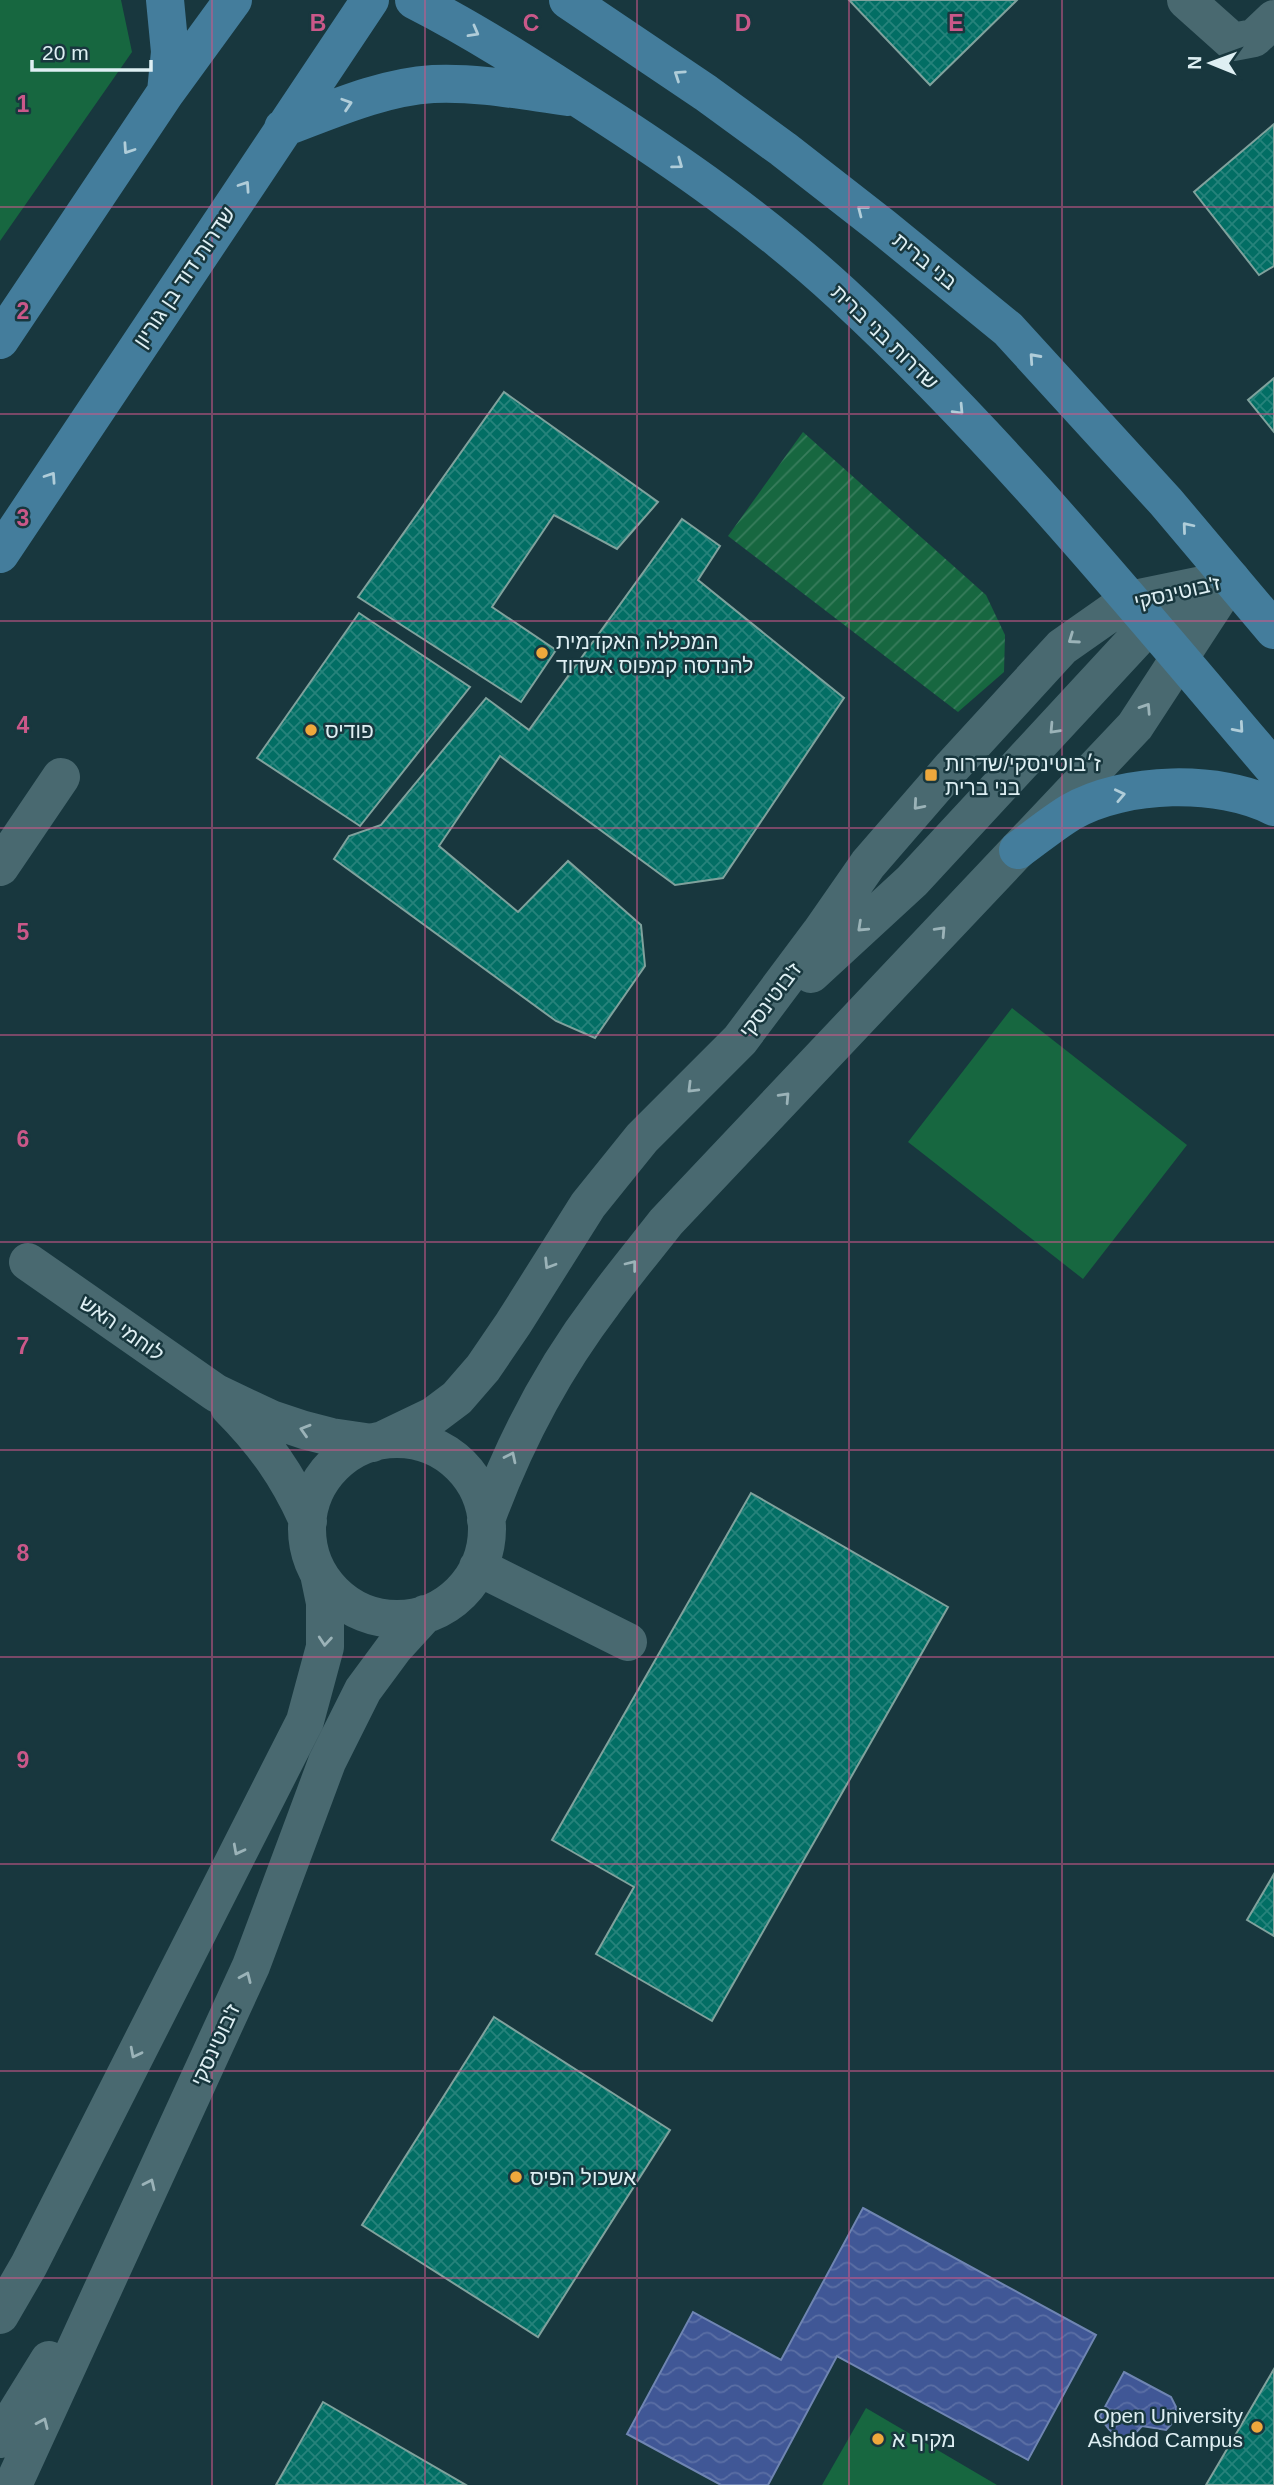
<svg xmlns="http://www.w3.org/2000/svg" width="1274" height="2485" font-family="Helvetica,'Noto Sans Hebrew',sans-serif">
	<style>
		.grass { fill: #176740 }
		.garden { fill: url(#garden-furrows) }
		.water { fill: url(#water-waves); stroke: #6f85b2; stroke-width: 2 }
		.building { fill: url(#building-cross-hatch); stroke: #80a29d; stroke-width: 2 }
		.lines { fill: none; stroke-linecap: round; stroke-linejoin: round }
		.minor { stroke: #496970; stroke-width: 38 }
		.major { stroke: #447d9c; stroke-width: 38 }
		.oneway { stroke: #b0cdd9 }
		.oneway2 { stroke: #9bb3b8 }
		.grid { fill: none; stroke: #ca5889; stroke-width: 2; stroke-opacity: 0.55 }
		.poi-dot { fill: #eea83c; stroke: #18373e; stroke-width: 2.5 }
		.labels { text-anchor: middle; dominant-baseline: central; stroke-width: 5; stroke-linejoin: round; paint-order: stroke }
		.street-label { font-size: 21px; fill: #deeff3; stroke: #18373e }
		.poi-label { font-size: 21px; fill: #deeff3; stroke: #18373e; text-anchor: start }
		.grid-label { font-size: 23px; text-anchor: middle; font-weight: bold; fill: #ca5889; stroke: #18373e; stroke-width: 5; stroke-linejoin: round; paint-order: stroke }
	</style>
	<defs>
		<pattern id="garden-furrows" width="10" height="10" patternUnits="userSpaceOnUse" patternTransform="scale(1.75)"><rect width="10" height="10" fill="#176740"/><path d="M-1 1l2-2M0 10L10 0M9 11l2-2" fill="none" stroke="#387d5c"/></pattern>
		<pattern id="water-waves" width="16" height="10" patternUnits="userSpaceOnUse" patternTransform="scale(1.75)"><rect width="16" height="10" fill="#405796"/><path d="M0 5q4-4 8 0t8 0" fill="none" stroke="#5b6fa5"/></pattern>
		<pattern id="building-cross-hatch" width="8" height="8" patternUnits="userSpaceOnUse" patternTransform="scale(1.75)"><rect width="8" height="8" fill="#026e64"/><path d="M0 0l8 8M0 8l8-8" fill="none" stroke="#26837b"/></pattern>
	</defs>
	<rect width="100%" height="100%" fill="#18373e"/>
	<path class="grass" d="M0,0H121L132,52L0,241Z
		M1012,1008L1187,1145L1083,1279L908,1142Z
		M866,2408L997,2485H822Z"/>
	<path class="garden" d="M803,432L986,595L1005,635L1004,672L958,712L728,536Z"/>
	<path class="water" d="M863,2208L1096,2335L1028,2460L837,2356L768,2485H721L627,2434L693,2312L781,2360Z
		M1124,2372L1171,2397L1176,2407V2419L1166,2430L1142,2426C1125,2447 1110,2435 1100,2416Z"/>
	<path class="building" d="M849,0H1017L930,85Z
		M1274,124V266L1259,275L1194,192Z
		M1274,378V432L1248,400Z
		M504,392L658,502L617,549L554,515L492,607L556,650L521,702L358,597Z
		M682,519L720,546L698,580L844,698L723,878L675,885L500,756L439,846L518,912L568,861L641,925L645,966L595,1038L556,1021L334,859L349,836L381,825L486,698L529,730Z
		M359,613L470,687L360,826L257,758Z
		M751,1493L948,1607L712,2021L596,1954L634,1887L552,1840Z
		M1274,1874V1936L1247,1920Z
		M494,2017L670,2130L538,2337L362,2225Z
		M1274,2369V2485H1206Z
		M323,2402L466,2485H276Z"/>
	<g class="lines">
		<path class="minor" d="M1186,0L1233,42L1254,38L1274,19
			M0,867L61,777
			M811,974L912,881L1150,624L1179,608
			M28,1262L216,1393L271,1419L304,1430L331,1437L372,1443
			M229,1407C264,1442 288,1476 308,1521
			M385,1439L433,1416L457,1398L483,1368L513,1324L588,1205L642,1138L740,1040L820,933L868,864L952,767L1062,647L1129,600L1231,579
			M307 1529a90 90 0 1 1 180 0a90 90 0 1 1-180 0Z
			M486,1520C514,1443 553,1369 603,1303C623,1275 645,1249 666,1222L1135,726L1231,579
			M478,1567L628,1642
			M0,2315L29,2265L305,1721L325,1647V1603L319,1574
			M0,2439L49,2360
			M13,2485L251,1966L327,1762L363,1690L394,1648L425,1614"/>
		<path class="major" d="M165,0L170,52L166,92
			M414,0C475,31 532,68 589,105C678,162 764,222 842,294C999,439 1135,606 1274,769
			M568,0L706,93L783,149L883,227L1008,329L1166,502L1274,630
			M283,128C331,110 382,87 433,84C479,82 523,91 568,97
			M0,340L166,92L233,0
			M0,554L370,0
			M1018,850C1036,837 1053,823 1071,812C1125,781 1219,779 1274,807"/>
	</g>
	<defs><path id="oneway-chevron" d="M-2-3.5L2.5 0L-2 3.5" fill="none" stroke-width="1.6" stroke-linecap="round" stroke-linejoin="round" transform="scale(1.75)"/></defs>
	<g class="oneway">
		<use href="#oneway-chevron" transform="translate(474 32) rotate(29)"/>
		<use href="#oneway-chevron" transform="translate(679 75) rotate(-146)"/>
		<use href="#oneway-chevron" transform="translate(347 104) rotate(-18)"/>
		<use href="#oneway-chevron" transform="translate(128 149) rotate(124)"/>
		<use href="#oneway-chevron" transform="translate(678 164) rotate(36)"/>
		<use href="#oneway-chevron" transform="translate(245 186) rotate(-56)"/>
		<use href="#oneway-chevron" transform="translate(862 210) rotate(-142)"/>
		<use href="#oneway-chevron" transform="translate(1034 358) rotate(-132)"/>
		<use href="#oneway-chevron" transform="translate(959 410) rotate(47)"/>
		<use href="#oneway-chevron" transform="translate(51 477) rotate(-56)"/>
		<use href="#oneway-chevron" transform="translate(1187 527) rotate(-130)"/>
		<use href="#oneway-chevron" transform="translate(1239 728) rotate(49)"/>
		<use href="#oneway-chevron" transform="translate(1120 795) rotate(-12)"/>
	</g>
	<g class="oneway2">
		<use href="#oneway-chevron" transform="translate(1073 639) rotate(145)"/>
		<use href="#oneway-chevron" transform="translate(1146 708) rotate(-57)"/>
		<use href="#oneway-chevron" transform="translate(1054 729) rotate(133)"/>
		<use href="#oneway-chevron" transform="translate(918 805) rotate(131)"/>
		<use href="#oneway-chevron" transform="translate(862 927) rotate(137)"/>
		<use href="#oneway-chevron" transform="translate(941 931) rotate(-47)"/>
		<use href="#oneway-chevron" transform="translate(692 1088) rotate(135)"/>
		<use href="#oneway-chevron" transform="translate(785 1097) rotate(-47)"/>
		<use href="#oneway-chevron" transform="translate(549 1264) rotate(122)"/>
		<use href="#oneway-chevron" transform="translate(632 1265) rotate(-52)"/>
		<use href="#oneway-chevron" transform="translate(305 1430) rotate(-163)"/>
		<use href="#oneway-chevron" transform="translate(511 1457) rotate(-64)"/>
		<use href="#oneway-chevron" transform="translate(325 1641) rotate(95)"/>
		<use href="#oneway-chevron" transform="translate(238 1850) rotate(118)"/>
		<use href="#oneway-chevron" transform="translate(246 1977) rotate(-66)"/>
		<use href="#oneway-chevron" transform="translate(135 2053) rotate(117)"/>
		<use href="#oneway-chevron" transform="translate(150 2184) rotate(-65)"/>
		<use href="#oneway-chevron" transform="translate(43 2423) rotate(-66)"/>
	</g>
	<path class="grid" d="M212,0V2485M425,0V2485M637,0V2485M849,0V2485M1062,0V2485M0,207H1274M0,414H1274M0,621H1274M0,828H1274M0,1035H1274M0,1242H1274M0,1450H1274M0,1657H1274M0,1864H1274M0,2071H1274M0,2278H1274"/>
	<g class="poi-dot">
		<circle cx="542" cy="653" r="7"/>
		<circle cx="311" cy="730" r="7"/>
		<rect x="924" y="768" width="14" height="14" rx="3.5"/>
		<circle cx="516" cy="2177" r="7"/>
		<circle cx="1257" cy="2427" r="7"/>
		<circle cx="878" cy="2439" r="7"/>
	</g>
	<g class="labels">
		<g class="street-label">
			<text transform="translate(925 261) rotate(39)">בני ברית</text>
			<text transform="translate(184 277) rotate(-56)">שדרות דוד בן גוריון</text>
			<text transform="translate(885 337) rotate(44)">שדרות בני ברית</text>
			<text transform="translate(1177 592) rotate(-13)">ז'בוטינסקי</text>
			<text transform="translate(770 1000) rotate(-53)">ז'בוטינסקי</text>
			<text transform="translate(122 1328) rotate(35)">לוחמי האש</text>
			<text transform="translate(215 2045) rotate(-65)">ז'בוטינסקי</text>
		</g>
		<g class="poi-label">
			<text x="556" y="641">המכללה האקדמית<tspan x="556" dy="24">להנדסה קמפוס אשדוד</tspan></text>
			<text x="325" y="730">פודיס</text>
			<text x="945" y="763">ז׳בוטינסקי/שדרות<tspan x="945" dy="24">בני ברית</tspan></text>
			<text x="530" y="2177">אשכול הפיס</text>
			<text x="1243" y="2415" text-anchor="end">Open University<tspan x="1243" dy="24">Ashdod Campus</tspan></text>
			<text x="892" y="2439">מקיף א</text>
		</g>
	</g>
	<g class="grid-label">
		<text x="318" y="31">B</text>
		<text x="531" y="31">C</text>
		<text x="743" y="31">D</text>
		<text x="956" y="31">E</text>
		<text x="23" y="112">1</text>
		<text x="23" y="319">2</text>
		<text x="23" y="526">3</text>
		<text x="23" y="733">4</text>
		<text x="23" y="940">5</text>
		<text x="23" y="1147">6</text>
		<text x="23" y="1354">7</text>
		<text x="23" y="1561">8</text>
		<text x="23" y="1768">9</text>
	</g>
	<g transform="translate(1211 63) rotate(271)" stroke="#18373e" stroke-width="5" paint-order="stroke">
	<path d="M0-5L12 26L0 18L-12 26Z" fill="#deeff3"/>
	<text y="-10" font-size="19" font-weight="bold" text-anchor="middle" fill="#deeff3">N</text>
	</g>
	<path d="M32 60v10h119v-10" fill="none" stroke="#deeff3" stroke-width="3.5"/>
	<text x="42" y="60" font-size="21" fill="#deeff3" stroke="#18373e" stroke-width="5" paint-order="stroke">20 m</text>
</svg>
